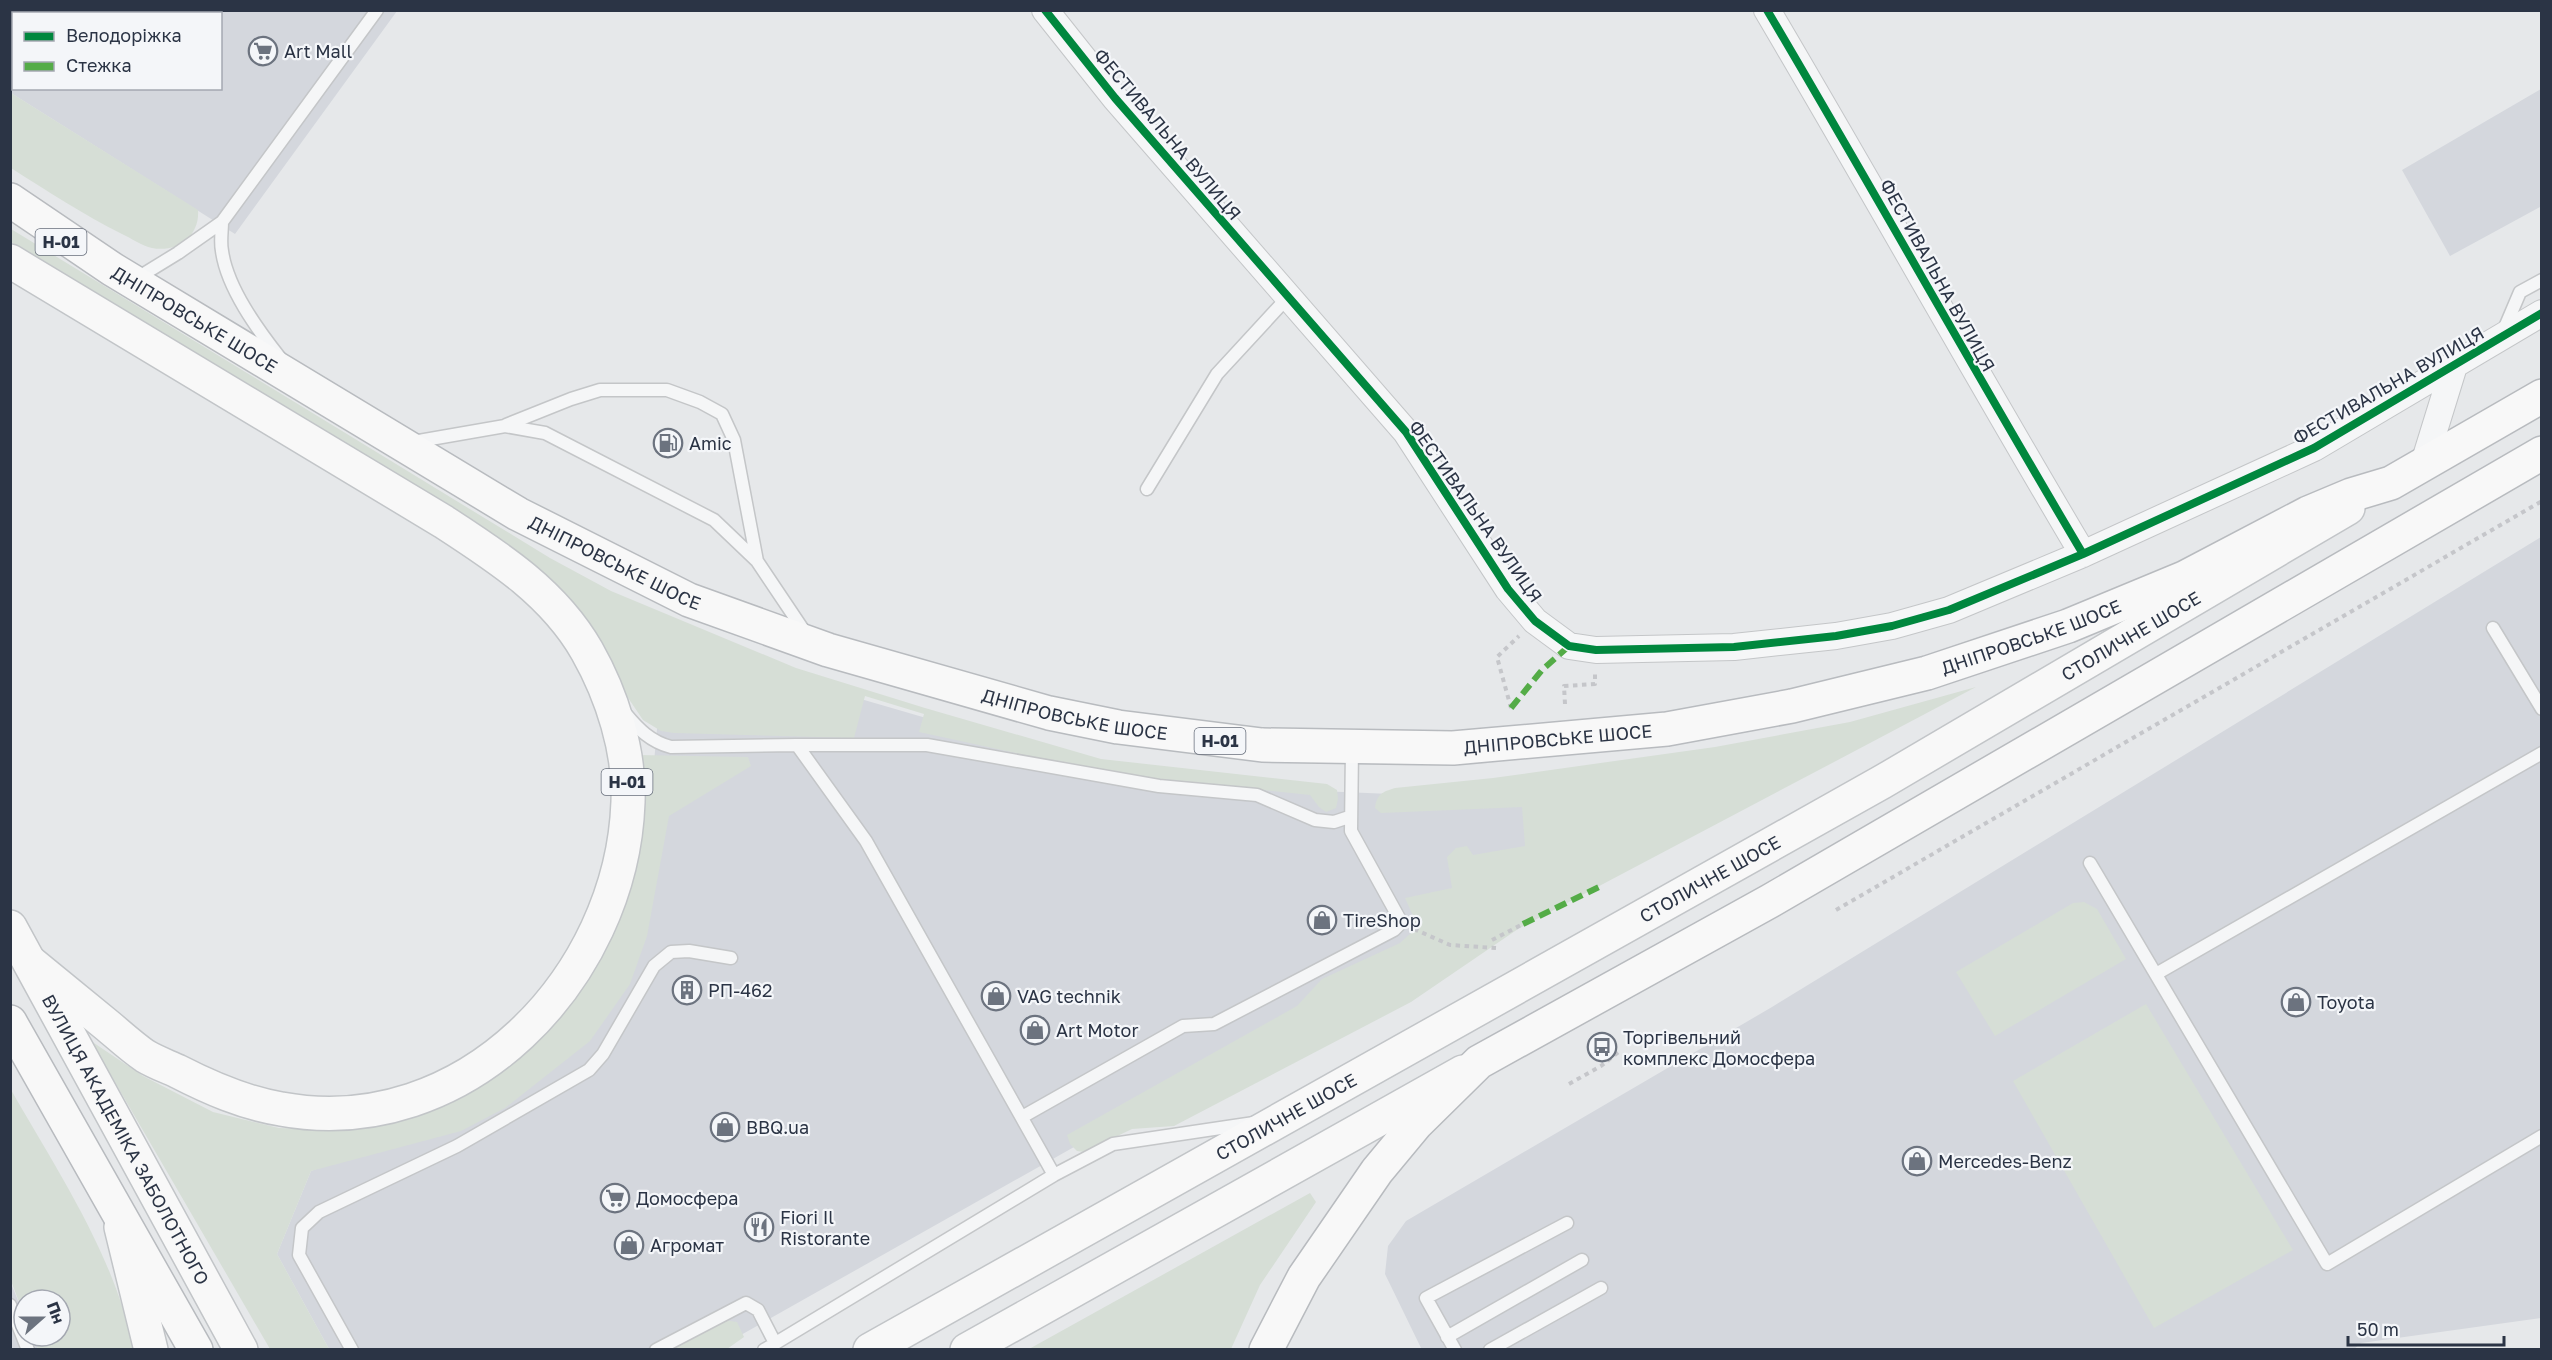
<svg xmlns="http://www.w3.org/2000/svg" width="2552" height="1360" font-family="'Golos Text',sans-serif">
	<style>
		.built { fill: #d4d7dd; fill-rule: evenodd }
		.green { fill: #d6ded6 }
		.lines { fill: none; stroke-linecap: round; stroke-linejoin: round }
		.service-casing { stroke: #c4c6c8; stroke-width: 15 }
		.minor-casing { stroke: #c4c6c8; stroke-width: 28 }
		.primary-casing { stroke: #c2c5c8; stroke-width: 36 }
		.trunk-casing { stroke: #b8bbbf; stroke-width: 36 }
		.path { stroke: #c5c6ca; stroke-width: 4; stroke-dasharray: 4.5 4.5; stroke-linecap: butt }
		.service { stroke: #f5f6f7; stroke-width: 12 }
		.minor { stroke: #f5f6f7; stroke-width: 26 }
		.primary { stroke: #f8f8f8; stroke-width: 33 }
		.trunk { stroke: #f8f8f8; stroke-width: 33 }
		.quiet { stroke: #54ac47; stroke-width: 6; stroke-dasharray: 12 6; stroke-linecap: butt }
		.cycleway-casing { stroke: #f4f6f9; stroke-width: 11 }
		.cycleway { stroke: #00873e; stroke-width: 8 }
		.labels { text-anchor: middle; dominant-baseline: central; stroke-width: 4.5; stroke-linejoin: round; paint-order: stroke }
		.shield { fill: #f4f6f9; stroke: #676e7b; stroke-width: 1.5 }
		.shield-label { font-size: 16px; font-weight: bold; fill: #2b3445 }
		.poi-label { font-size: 18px; fill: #2b3445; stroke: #f4f6f9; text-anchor: start }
		.street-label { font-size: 18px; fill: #2b3445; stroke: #f4f6f9 }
	</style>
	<rect width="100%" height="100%" fill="#e6e8ea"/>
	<path class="built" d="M10,11H397L235,234L11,93ZM14,14H220V88H14Z
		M2541,89L2540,207L2450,256L2402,170Z
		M2541,537V1318L2361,1343L2353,1350H1422L1385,1274L1388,1246L1406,1221L1772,1007Z
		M665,642L988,736L1114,765L1320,791L1530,800L1556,898L1322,1007L716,1349H329L277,1254L311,1171L476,1108L577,1037L653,773Z
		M10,1281L24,1315V1336H32L38,1349H11Z"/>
	<path class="green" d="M11,93L198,210C200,236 177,253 152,248C142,246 131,238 122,234C84,215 47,191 11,168Z
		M11,229L550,558L611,591L796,668L925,708L1101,759L1327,784L1337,790L1338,799L1336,808L1326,812L1319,807L1310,795L1107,773L919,732L924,714L865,696L854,738L674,733L661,731L643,720L608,668L582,622L294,417L49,264L11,242Z
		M1976,687L1518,929L1411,1002L1174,1126L1132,1129L1084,1152L1077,1151L1070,1144L1067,1135L1297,1006L1322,979L1400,943L1411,933L1414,918L1405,898L1452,888L1447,857L1456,848L1467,846L1473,855L1525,846L1522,807L1381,813L1375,808C1377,794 1382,792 1395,788L1493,778L1715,747L1850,722Z
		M638,755L748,757L751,766L669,816L647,936L630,984L590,1041L505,1108L461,1131L311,1171L277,1254L329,1349H270L91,1041L143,1076L213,1112L279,1128L343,1130L396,1121L451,1101L491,1080L546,1031L586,982L621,911Z
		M2084,902L2097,909L2126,959L1995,1036L1956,972L2073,903Z
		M2146,1004L2293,1250L2154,1328L2013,1081Z
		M10,1088C56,1169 116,1257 133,1349H38L32,1336H60V1300H24V1315L11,1281Z
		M1310,1193L1316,1202L1260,1285L1231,1349H1029Z
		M724,1320L737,1322L744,1337L727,1349L672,1350Z"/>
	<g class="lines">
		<g class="service-casing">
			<path id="service" d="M222,222C222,231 220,242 222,251C227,288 258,330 280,358
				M134,280L178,253L222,222L377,10
				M2503,332L2520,292L2542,280
				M506,425L571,399L600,390H667L700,402L722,414L734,440L757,561
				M413,442L505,426L545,433L714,520L757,561L806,634
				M1147,489L1217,374L1288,297
				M2493,628L2542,709
				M625,713C638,729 651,742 671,747L797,745L866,841L1054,1175
				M797,745H927L1159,786L1257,795L1315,820L1334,822L1349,817
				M2090,863L2327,1264L2542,1136
				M2156,974L2542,753
				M1022,1117L1183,1026L1214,1024L1394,930L1400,924L1399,918L1351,831L1352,748
				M10,1305L28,1350
				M1447,1337L1582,1260
				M352,1350L299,1255L302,1228L319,1212L457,1146L589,1070L603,1054L654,966L671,952L689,951L731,958
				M656,1350L746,1303L758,1310L775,1343
				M764,1350L1054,1175L1113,1144L1254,1123
				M1455,1350L1426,1298L1567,1223
				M1490,1350L1601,1288"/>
		</g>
		<g class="minor-casing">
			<path id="minor" d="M1045,10L1115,98L1406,432L1508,589L1535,621L1569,646L1596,650L1734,647L1836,636L1892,626L1949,610L2083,554L2314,448L2542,313
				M1767,10C1874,191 1976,374 2083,554
				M2424,463L2454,366"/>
		</g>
		<g class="primary-casing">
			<g id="primary">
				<path d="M10,261L444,522C498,557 554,593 587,651C612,695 630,751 628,802C622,978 464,1143 281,1109C244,1103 210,1088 177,1071C166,1066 155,1062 145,1056C132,1047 120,1036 108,1026C82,1005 57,984 31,963"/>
				<path id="s1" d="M10,927L241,1350"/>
				<path d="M121,1227L151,1350"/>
				<path id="s2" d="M870,1350L1882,782L2348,508"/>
				<path d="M967,1350L1463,1072"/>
			</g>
		</g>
		<g class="trunk-casing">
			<g id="trunk">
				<path id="s3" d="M10,200L112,269L518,514L689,600L828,650L1049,713L1118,727L1262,745L1453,748L1667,729L1792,706L1927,673L2068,626L2184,578L2308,513L2351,495L2391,483L2542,396"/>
				<path d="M10,1022L196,1350"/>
				<path d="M1266,1350L1304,1277L1377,1171L1416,1124L1479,1062L1770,901L2542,453"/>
			</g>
		</g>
		<path class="path" d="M1565,704L1564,686L1595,684V671
			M1511,708L1497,657L1519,636
			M1836,910L2542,501
			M1414,929L1450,945L1496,948
			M1492,940L1523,924
			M1569,1084L1601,1066L1621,1050"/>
		<use href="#service" class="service"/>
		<use href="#minor" class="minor"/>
		<use href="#primary" class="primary"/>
		<use href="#trunk" class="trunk"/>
		<path class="quiet" d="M1511,708L1542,670L1569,646
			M1523,924L1603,885"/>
		<g class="cycleway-casing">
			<path id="cycleway" d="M1045,10L1115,98L1406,432L1508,589L1535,621L1569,646L1596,650L1734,647L1836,636L1892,626L1949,610L2083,554L2314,448L2542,313
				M1767,10C1874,191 1976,374 2083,554"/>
		</g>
		<use href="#cycleway" class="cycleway"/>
	</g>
	<defs>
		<g id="supermarket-ring" transform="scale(1.5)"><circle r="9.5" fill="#f4f6f9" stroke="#6c737f" stroke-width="1.5"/><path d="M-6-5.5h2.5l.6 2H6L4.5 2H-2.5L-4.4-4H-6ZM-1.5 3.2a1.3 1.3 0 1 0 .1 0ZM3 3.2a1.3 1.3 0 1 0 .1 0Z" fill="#6c737f"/></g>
		<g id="fuel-ring" transform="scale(1.5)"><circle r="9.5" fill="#f4f6f9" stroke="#6c737f" stroke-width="1.5"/><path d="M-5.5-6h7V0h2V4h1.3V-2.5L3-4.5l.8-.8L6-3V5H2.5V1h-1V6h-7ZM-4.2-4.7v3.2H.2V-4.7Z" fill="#6c737f"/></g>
		<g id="shop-ring" transform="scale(1.5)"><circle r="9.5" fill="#f4f6f9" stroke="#6c737f" stroke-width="1.5"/><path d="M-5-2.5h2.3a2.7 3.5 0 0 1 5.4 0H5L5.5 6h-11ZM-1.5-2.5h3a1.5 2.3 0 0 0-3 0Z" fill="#6c737f"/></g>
		<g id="building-ring" transform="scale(1.5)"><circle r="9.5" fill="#f4f6f9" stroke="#6c737f" stroke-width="1.5"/><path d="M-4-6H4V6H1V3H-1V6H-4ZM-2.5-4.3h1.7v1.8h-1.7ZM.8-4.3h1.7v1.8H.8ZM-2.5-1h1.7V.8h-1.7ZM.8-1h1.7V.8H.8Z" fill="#6c737f"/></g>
		<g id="bus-ring" transform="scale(1.5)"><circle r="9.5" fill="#f4f6f9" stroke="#6c737f" stroke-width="1.5"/><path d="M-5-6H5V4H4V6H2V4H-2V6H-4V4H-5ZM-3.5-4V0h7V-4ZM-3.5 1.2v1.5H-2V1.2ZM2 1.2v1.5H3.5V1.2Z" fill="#6c737f"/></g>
		<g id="restaurant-ring" transform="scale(1.5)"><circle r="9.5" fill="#f4f6f9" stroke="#6c737f" stroke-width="1.5"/><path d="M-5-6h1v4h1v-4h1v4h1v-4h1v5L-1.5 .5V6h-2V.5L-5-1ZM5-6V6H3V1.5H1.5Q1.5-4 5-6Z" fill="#6c737f"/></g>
	</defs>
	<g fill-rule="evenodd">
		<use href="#supermarket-ring" x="263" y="51"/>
		<use href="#fuel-ring" x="668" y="443"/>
		<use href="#shop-ring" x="1322" y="920"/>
		<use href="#building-ring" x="687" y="990"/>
		<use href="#shop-ring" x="996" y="996"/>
		<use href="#shop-ring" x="2296" y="1002"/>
		<use href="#shop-ring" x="1035" y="1030"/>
		<use href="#bus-ring" x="1602" y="1047"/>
		<use href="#shop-ring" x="725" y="1127"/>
		<use href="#shop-ring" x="1917" y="1161"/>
		<use href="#supermarket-ring" x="615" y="1198"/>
		<use href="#restaurant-ring" x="759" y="1227"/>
		<use href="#shop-ring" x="629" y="1245"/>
	</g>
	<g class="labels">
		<g class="shield">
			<rect x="35.5" y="229" width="51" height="26" rx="4.5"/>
			<rect x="1194.5" y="728" width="51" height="26" rx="4.5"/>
			<rect x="601.5" y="769" width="51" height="26" rx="4.5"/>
		</g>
		<g class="shield-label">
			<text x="61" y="242">Н-01</text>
			<text x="1220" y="741">Н-01</text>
			<text x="627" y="782">Н-01</text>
		</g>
		<g class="poi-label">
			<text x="284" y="51">Art Mall</text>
			<text x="689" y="443">Amic</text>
			<text x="1343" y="920">TireShop</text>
			<text x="708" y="990">РП-462</text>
			<text x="1017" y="996">VAG technik</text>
			<text x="2317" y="1002">Toyota</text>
			<text x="1056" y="1030">Art Motor</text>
			<text x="1623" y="1037">Торгівельний<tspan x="1623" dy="21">комплекс Домосфера</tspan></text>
			<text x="746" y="1127">BBQ.ua</text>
			<text x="1938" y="1161">Mercedes-Benz</text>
			<text x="636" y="1198">Домосфера</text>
			<text x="780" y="1217">Fiori Il<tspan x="780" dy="21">Ristorante</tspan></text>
			<text x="650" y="1245">Агромат</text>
		</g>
		<g class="street-label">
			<text transform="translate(1168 134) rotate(50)">ФЕСТИВАЛЬНА ВУЛИЦЯ</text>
			<text transform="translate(1938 275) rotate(61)">ФЕСТИВАЛЬНА ВУЛИЦЯ</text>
			<text stroke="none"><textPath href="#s3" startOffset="220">ДНІПРОВСЬКЕ ШОСЕ</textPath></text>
			<text transform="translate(2388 385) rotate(-30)">ФЕСТИВАЛЬНА ВУЛИЦЯ</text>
			<text transform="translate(1476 511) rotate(55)">ФЕСТИВАЛЬНА ВУЛИЦЯ</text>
			<text stroke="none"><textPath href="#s3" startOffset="706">ДНІПРОВСЬКЕ ШОСЕ</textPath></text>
			<text stroke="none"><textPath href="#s3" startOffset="2164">ДНІПРОВСЬКЕ ШОСЕ</textPath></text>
			<text stroke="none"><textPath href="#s2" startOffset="1449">СТОЛИЧНЕ ШОСЕ</textPath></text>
			<text stroke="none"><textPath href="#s3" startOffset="1192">ДНІПРОВСЬКЕ ШОСЕ</textPath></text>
			<text stroke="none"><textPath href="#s3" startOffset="1678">ДНІПРОВСЬКЕ ШОСЕ</textPath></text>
			<text stroke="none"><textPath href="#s2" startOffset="963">СТОЛИЧНЕ ШОСЕ</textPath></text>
			<text stroke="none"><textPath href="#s2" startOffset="477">СТОЛИЧНЕ ШОСЕ</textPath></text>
			<text stroke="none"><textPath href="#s1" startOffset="242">ВУЛИЦЯ АКАДЕМІКА ЗАБОЛОТНОГО</textPath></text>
		</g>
	</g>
	<rect width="2552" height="1360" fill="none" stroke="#2b3445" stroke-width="24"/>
	<rect x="12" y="12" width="210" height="78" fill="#f4f6f9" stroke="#a4a8b1" stroke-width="1.5"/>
	<rect x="24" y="32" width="30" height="9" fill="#00873e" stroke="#a4a8b1" stroke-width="1.5"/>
	<text x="66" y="42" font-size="18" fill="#2b3445">Велодоріжка</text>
	<rect x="24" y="62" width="30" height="9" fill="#54ac47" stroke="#a4a8b1" stroke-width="1.5"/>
	<text x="66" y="72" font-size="18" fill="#2b3445">Стежка</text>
	<g transform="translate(42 1318) rotate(69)"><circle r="28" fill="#f4f6f9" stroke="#a4a8b1" stroke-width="1.5"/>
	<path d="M0-4.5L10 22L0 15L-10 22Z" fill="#6c737f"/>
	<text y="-9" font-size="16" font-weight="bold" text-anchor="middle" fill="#2b3445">Пн</text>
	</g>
	<path d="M2348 1336v9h156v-9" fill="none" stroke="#2b3445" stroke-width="3"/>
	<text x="2357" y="1336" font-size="18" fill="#2b3445" stroke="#f4f6f9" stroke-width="4.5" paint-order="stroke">50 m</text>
</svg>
